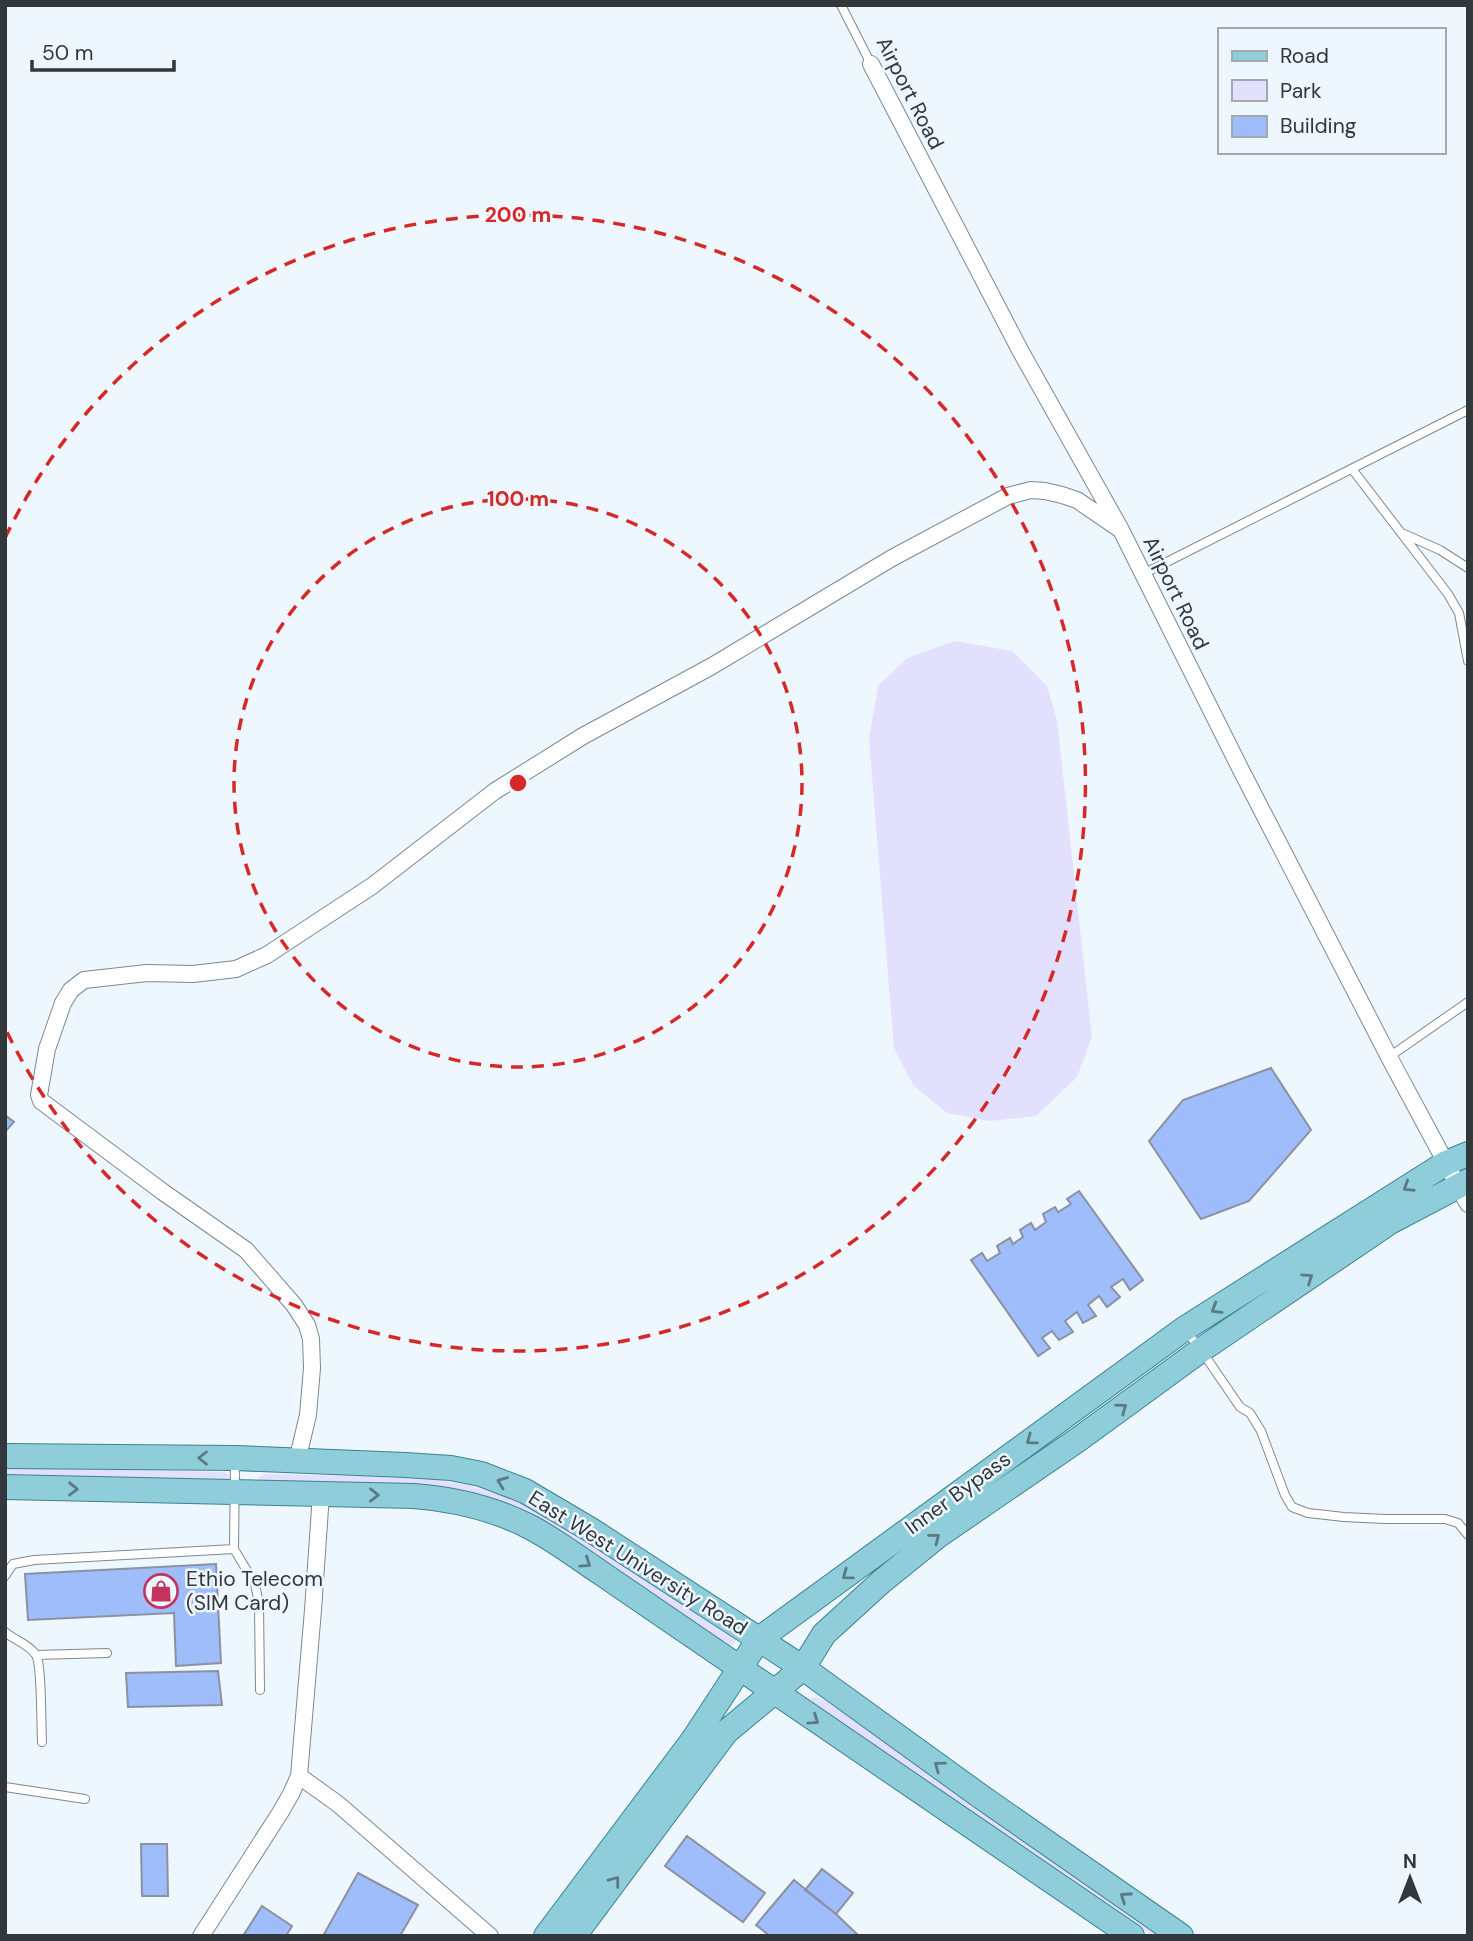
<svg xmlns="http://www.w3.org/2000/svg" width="1473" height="1941" font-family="'DM Sans',sans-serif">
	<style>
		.green { fill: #e3e0fd }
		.building { fill: #a0bdfb; stroke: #8a91a0; stroke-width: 2 }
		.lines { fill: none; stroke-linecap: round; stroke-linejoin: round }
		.service-casing { stroke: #7a8993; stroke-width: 10 }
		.minor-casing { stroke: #7a8993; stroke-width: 18 }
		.primary-casing { stroke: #3c8291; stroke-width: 26 }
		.service { stroke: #fff; stroke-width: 8 }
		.minor { stroke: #fff; stroke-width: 16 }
		.primary { stroke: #8ecdd9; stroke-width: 24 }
		.oneway { stroke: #5b7a82 }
		.ring { fill: none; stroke: #d62828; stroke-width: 3.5; stroke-dasharray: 12 9 }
		.labels { text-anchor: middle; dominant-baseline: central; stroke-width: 5; stroke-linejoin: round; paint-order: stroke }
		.street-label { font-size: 21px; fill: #31373b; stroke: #eef7fe }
		.poi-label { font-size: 21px; fill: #31373b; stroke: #eef7fe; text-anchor: start }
		.centre { fill: #d62828; stroke: #eef7fe; stroke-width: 3.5 }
		.ring-label { font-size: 21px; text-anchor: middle; font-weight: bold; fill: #d62828; stroke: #eef7fe; stroke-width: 5; stroke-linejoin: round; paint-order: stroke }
	</style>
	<rect width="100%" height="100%" fill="#eef7fe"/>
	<path class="green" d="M955,641L1012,651L1047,686L1057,720L1092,1037L1077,1077L1036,1116L990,1121L947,1113L914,1086L894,1049L869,739L878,686L907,658Z
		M5,1467L224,1472L229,1475V1481L5,1482Z
		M265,1474L363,1476L438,1480L467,1485L506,1497L540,1511L734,1636L736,1640L733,1645L728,1647L514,1512L259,1482V1477Z
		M816,1697L824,1700L908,1758L1174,1936H1153L811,1705V1698Z"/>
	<path class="building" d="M1271,1068L1311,1130L1249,1201L1201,1219L1149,1141L1183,1100Z
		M5,1115L14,1122L5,1132Z
		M1079,1191L1143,1280L1130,1290L1123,1279L1111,1287L1120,1297L1107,1307L1099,1296L1088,1305L1096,1316L1083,1323L1077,1312L1065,1321L1073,1332L1059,1340L1052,1331L1042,1338L1050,1348L1038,1356L971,1260L982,1253L987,1261L1000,1253L997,1246L1010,1238L1013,1244L1023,1237L1020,1230L1031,1223L1035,1230L1046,1222L1043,1214L1055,1207L1058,1212L1071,1204L1067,1199Z
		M216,1564L221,1663L176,1666L174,1613L28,1620L25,1574Z
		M218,1671L222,1705L128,1707L126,1673Z
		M687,1836L765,1893L743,1922L665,1866Z
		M141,1844H167L168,1896H142Z
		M822,1869L853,1893L836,1914L805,1890Z
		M358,1873L418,1905L400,1936H323Z
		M794,1880L836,1914L859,1936H770L756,1925Z
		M262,1906L292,1926L286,1936H243Z"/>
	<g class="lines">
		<g class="service-casing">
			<path id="service" d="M841,5L871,64
				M1352,469L1448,594L1459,613L1468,661
				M1404,534L1440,550L1468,568
				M1143,574L1468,410
				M1389,1057L1468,1002
				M1186,1331L1201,1350L1240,1407L1250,1413L1261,1431L1285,1495L1292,1507L1308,1513L1344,1517L1385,1519H1445L1458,1523L1468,1535
				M235,1461L234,1549L255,1584L259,1604L260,1690
				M5,1576L13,1564L34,1560L234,1549
				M5,1632C14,1640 29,1644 36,1655C42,1665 41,1726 42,1742
				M36,1655L107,1653
				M5,1787L85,1799"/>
		</g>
		<g class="minor-casing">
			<path id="minor" d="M871,64L1021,352L1121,530L1241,770L1389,1057L1468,1204
				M297,1461L308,1415L312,1368L311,1339L307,1325L294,1305L246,1250L163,1192L41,1101L39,1095L47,1049L63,1003L71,990L84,980L147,973L193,974L236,969L267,955L372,886L495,791L583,736L712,666L892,558L1008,496L1031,490L1045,491L1062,495L1077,500L1121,530
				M299,1776L338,1804L490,1936
				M201,1936L280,1813L291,1794L299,1776L313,1610L321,1494"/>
		</g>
		<g class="primary-casing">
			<path id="primary" d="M5,1456L235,1458L405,1465L451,1468L481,1474L525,1491L591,1530L803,1668L980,1796L1181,1936
				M5,1487L414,1496C454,1499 492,1508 528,1526C554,1539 577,1557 601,1573L1132,1936
				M546,1936L693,1740L759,1639L1184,1329L1446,1163L1468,1154
				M574,1936L726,1732L803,1668L824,1634L881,1582L939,1535L1079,1439L1201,1350L1390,1222L1468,1181"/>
		</g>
		<use href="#service" class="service"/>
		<use href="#minor" class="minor"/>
		<use href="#primary" class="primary"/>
	</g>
	<defs><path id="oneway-chevron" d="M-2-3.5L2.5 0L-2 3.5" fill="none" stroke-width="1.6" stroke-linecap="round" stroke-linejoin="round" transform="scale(1.75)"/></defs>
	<g class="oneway">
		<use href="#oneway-chevron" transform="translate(1408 1187) rotate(147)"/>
		<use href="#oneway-chevron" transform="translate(1308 1278) rotate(-34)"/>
		<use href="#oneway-chevron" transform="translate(1216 1309) rotate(148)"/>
		<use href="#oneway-chevron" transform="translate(1122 1408) rotate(-36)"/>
		<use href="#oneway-chevron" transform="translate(1031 1440) rotate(144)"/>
		<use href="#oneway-chevron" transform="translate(203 1458) rotate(-180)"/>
		<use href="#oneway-chevron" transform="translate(502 1482) rotate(-159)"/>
		<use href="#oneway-chevron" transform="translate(73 1489) rotate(1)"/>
		<use href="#oneway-chevron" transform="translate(374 1495) rotate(1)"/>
		<use href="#oneway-chevron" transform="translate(935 1538) rotate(-38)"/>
		<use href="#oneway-chevron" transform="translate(586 1563) rotate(34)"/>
		<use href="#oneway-chevron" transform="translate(847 1575) rotate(144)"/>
		<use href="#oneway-chevron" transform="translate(814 1720) rotate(34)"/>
		<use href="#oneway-chevron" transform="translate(939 1766) rotate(-144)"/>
		<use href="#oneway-chevron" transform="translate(615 1881) rotate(-53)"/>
		<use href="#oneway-chevron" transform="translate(1125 1897) rotate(-145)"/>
	</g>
	<g class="ring">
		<circle cx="518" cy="783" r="284"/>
		<path d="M5 538A568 568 0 1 1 5 1028"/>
	</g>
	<defs>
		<g id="shop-ring" transform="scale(1.75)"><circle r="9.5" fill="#eef7fe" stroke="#c2345e" stroke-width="1.5"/><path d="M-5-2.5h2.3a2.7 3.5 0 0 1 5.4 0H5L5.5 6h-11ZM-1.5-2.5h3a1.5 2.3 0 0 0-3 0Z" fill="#c2345e"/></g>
	</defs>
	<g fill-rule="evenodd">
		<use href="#shop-ring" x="161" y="1591"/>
	</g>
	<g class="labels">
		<g class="street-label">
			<text transform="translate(910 93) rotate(63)">Airport Road</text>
			<text transform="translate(1176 593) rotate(64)">Airport Road</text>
			<text transform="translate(958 1493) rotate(-36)">Inner Bypass</text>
			<text transform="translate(638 1563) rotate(32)">East West University Road</text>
		</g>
		<g class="poi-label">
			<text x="186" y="1579">Ethio Telecom<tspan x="186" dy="24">(SIM Card)</tspan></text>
		</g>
	</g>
	<circle cx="518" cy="783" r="10" class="centre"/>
	<g class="ring-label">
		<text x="518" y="222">200 m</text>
		<text x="518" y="506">100 m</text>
	</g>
	<rect width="1473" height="1941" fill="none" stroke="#31373b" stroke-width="14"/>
	<rect x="1218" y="28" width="228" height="126" fill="#eef7fe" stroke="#a2aab0" stroke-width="2"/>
	<rect x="1232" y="51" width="35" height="10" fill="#8ecdd9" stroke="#a2aab0" stroke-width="2"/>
	<text x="1280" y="63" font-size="21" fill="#31373b">Road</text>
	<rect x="1232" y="80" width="35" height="21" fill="#e3e0fd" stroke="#a2aab0" stroke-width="2"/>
	<text x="1280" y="98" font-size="21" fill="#31373b">Park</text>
	<rect x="1232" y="116" width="35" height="21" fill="#a0bdfb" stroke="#a2aab0" stroke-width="2"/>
	<text x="1280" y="133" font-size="21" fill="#31373b">Building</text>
	<g transform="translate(1410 1878)" stroke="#eef7fe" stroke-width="5" paint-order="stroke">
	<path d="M0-5L12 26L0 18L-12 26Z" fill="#31373b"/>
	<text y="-10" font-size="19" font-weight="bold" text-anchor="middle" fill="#31373b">N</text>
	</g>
	<path d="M32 60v10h142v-10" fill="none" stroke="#31373b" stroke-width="3.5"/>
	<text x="42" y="60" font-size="21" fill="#31373b" stroke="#eef7fe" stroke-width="5" paint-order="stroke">50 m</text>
</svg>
